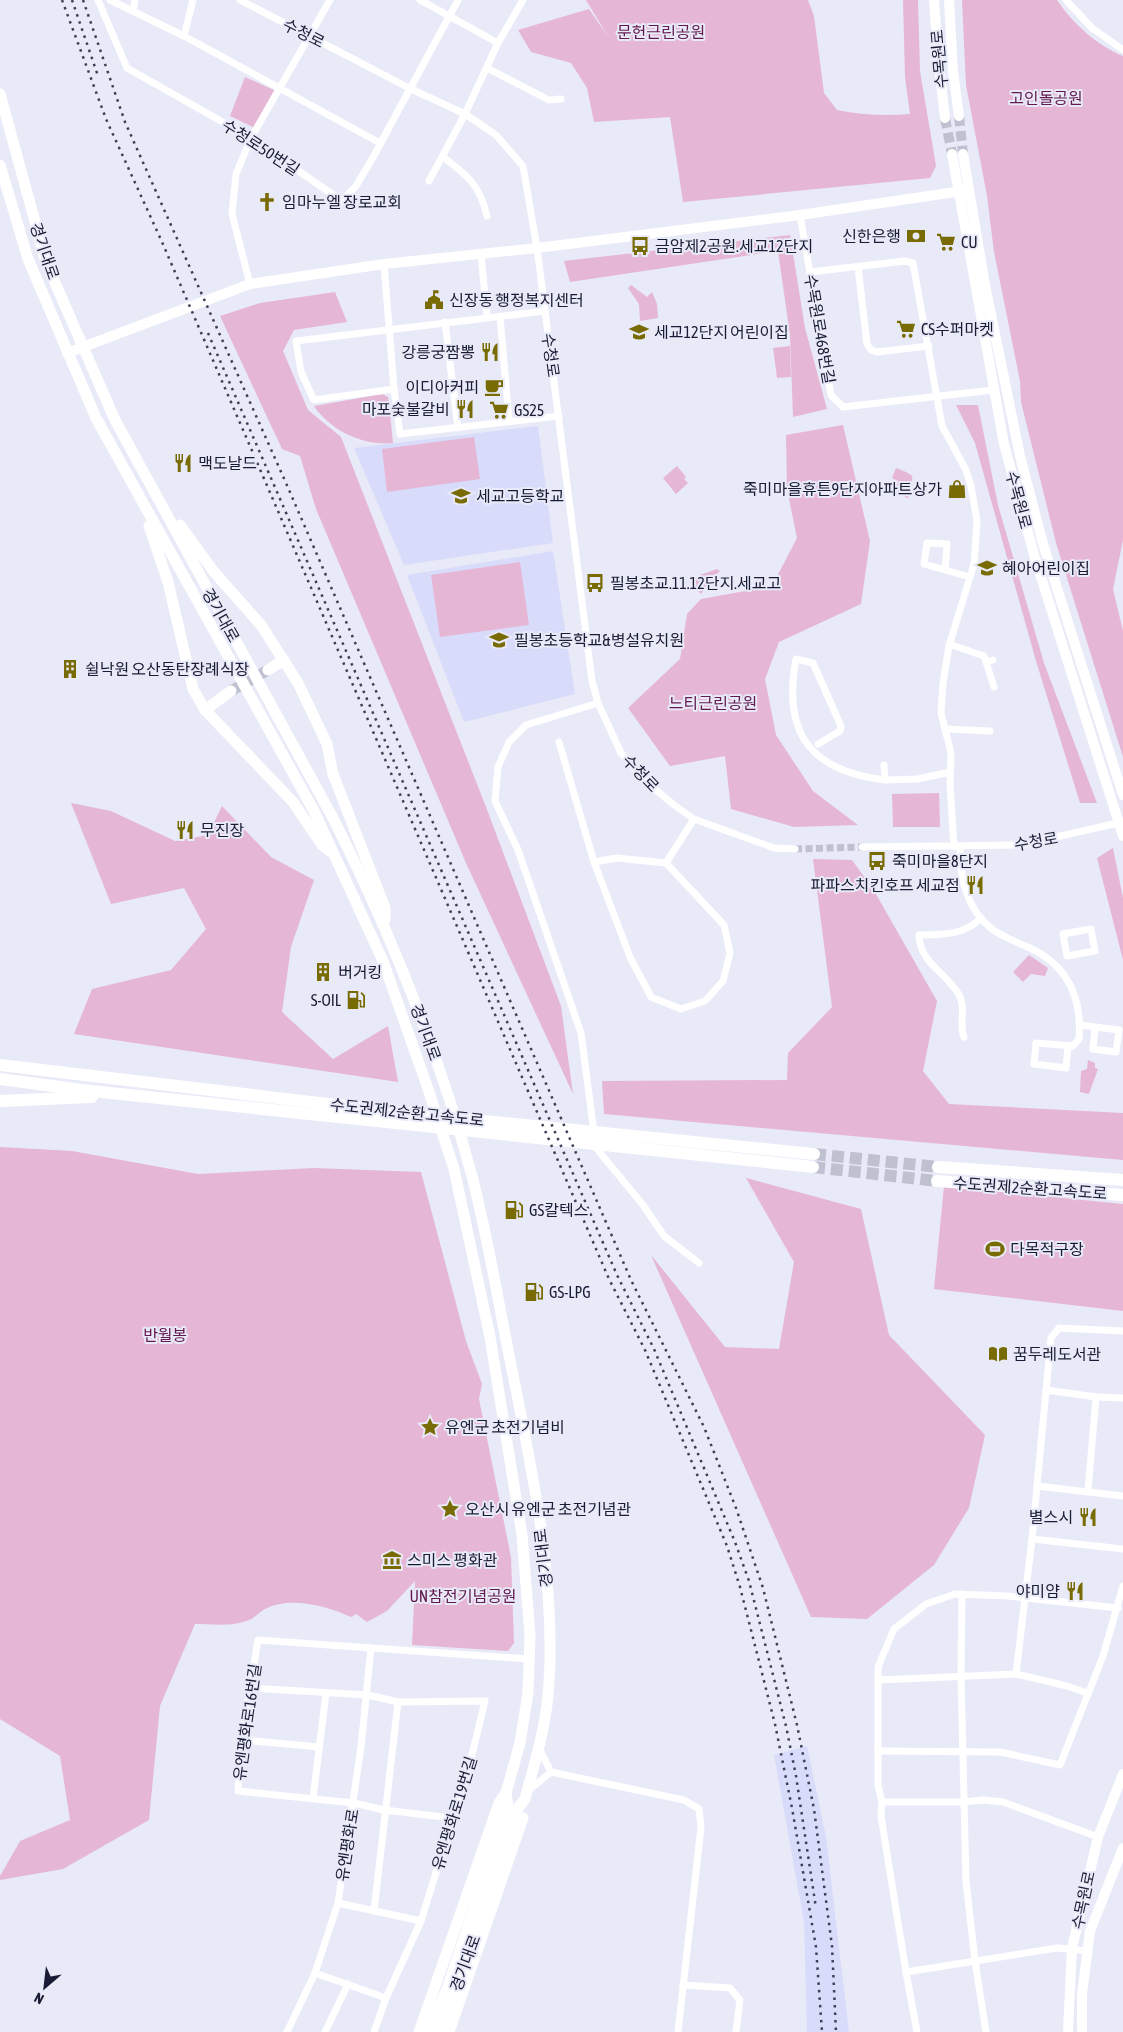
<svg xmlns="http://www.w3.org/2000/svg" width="1123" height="2032" font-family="'Asap Condensed','Noto Sans KR',sans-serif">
<rect width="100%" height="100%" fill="#e8eaf8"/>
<g fill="#d8dbfa">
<path d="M538,426L553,543L404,565L354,448Z"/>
<path d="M553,551L575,694L464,722L407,575Z"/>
<path d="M807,1746L826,1837L849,2032H807L804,1922L774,1755Z"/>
</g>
<g fill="#e6b6d5">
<path d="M586,0H808L814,16L824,93L837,110C861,115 886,116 910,114L905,77L903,0H918L920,71L936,166L930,178L683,202L670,117L594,122L587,88L571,63L531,52L518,30L589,9L609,38Z"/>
<path d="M962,0H1057C1072,23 1098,46 1123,56V540L1113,589L1123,631V757L1056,543L1021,402L1020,381L994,252L987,196L966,85Z"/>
<path d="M245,77L278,92L257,129L230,116Z"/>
<path d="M790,235L805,328L827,409L793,417L790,335L778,251L570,282L564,261Z"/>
<path d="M631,285L647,297L652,292L657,304L658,318L640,321L639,304L628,288Z"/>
<path d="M335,292L347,322L294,330L283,351L308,410L341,437L486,807L561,1006L573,1094L466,863L316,509L300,456L282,449L220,316L260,303Z"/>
<path d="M790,346L791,377L777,378L773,348Z"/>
<path d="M382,394L388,397L389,403L393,443C363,446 331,431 314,406Z"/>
<path d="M956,405H978L998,505L1044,663L1097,803H1080L1036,661L975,443Z"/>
<path d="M843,425L870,541L861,604L779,642L765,679L776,735L813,791L858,825L794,827L731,809L725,756L670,766L628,708L680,659L687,614L701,599L772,586L797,538L787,489L786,435Z"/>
<path d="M474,437L480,479L387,492L382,449Z"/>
<path d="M677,466L686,477L684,479L688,483L676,494L663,478Z"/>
<path d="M896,468C919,477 913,475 907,493L909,499L896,492L898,481L892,478Z"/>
<path d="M520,562L529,625L440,637L431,575Z"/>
<path d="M717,569L720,571L716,575L719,578L709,583L701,594L691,583L700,575Z"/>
<path d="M939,793L940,827H893L892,794Z"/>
<path d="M71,803L111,811L175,841L208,835L222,806L271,857L314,880L291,947L282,1012L333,1059L388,1026L398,1082L74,1034L92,989L171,970L206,929L184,888L111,904Z"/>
<path d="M1113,848L1123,898V960L1097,858Z"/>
<path d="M813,859L852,860L873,889L937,1001L923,1071L949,1104L1123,1113V1160L604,1114L602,1081L787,1080L788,1053L832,1007Z"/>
<path d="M1029,955L1048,968L1045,976L1031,974L1023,982L1013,972Z"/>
<path d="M1088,1060L1095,1063V1068L1098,1069L1089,1094L1080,1092L1081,1071L1087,1069Z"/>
<path d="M0,1147L72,1151L198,1174L314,1168L421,1172L466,1341L482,1384L479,1399L511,1557L514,1643L508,1651L412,1645L415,1581L387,1611L367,1622L356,1614L351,1617C326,1606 291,1596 265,1609C259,1612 255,1618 249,1620C233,1627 212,1624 195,1624L160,1706L149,1820L63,1869L0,1880V1876L20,1841L70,1820L60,1756L0,1719Z"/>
<path d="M746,1178L861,1209L889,1335L985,1435L969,1508L934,1565L867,1619L811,1617L651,1255L725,1347L779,1349L794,1262Z"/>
<path d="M944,1186L1123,1204V1311L934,1289Z"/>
</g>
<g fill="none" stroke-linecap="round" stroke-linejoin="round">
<path stroke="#bfc1d1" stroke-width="7" stroke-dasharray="7 3.5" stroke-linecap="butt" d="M795,849L862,847"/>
<g stroke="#bfc1d1" stroke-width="10" stroke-dasharray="10 5" stroke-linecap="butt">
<path d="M959,116L963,154"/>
<path d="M945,118L952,154"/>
</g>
<path stroke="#bfc1d1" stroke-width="11" stroke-dasharray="11 5.5" stroke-linecap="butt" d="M231,691L268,670"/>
<g stroke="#bfc1d1" stroke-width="12" stroke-dasharray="12 6" stroke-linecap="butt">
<path d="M814,1154L938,1167"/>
<path d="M813,1167L937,1181"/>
</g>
<g stroke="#fff" stroke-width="7">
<path d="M98,0L127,68L251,138L342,201L356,186L371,161L458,0"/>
<path d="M110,0L184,36L380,143"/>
<path d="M240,0L409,88L465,114L496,135L523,166L537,248L592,681L598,703L621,753L650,785L674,805L694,819L774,848L795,849"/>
<path d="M420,0L498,43"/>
<path d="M1066,0L1092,28L1123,50"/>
<path d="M133,11L135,0"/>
<path d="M184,36L193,0"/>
<path d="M487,68L549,100L561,99"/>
<path d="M443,157C467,175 480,185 487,216"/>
<path d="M429,181L465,114L498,43L523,0"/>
<path d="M800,215L831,395L843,407L993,390"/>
<path d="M481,254L487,317"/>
<path d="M384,264L394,389"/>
<path d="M858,267L867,344L871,350L877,352L929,346"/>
<path d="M810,272L905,261L913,263L942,426L966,470L971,486L977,521L974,564L949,646L943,683L941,713L951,753L950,784L954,847"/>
<path d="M250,284L232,214L236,174L251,138L330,0"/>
<path d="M545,311L296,341L301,372L314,400L394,389L400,434L559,416"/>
<path d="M500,316L509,421"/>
<path d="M445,322L458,428"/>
<path d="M945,570L947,544L927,543L924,564L970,577"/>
<path d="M949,644L984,656L986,662L993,660"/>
<path d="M986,662L994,687"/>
<path d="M946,729L990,731"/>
<path d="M559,742L594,862L617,858L666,863L694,819"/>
<path d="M818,744L840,731L841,726L813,663L796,659C782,734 811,771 885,780"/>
<path d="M884,765L885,780L918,779L950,772"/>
<path d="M862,847L1021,845L1122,822"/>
<path d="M960,847C960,878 966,909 992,929C1004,938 1017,942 1030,948C1069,966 1082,998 1079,1039L1073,1046L1036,1043L1034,1064L1066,1068L1068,1046"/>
<path d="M594,862L630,957L651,997L681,1009L705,1001L723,981L730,953L724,925L666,863"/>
<path d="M1091,929L1095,951L1067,956L1063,934Z"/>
<path d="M1080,1025L1119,1030L1116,1052L1093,1049L1095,1027"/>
<path d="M964,1037C958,1023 967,1009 959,995C947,973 920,964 919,935C943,934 963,936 981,918"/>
<path d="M594,1133L581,1033L518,850L495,801L498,767L509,742L526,725L598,703"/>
<path d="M596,1143L597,1149L643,1205L664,1236L699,1263"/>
<path d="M1046,1390L1096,1397L1123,1398"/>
<path d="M1037,1486L1123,1496"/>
<path d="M1088,1491L1096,1397"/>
<path d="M1032,1539L1123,1549"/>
<path d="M962,1594L961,1675L966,1881L975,1961L986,2032"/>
<path d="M1016,1674L1032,1539L1051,1338L1059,1328L1123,1331"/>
<path d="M878,1680L1016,1674L1067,1686L1087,1693"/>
<path d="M250,1688L368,1695L398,1702L485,1701L470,1763L421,1921L386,1998L374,2032"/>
<path d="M242,1740L319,1747"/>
<path d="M540,1750L551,1772"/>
<path d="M878,1751L1000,1752L1060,1765L1103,1656L1123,1586"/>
<path d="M529,1790L551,1772L684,1800L699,1809L701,1827L678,2032"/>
<path d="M313,1798L326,1693"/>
<path d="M882,1802L878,1785V1667L894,1629L926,1604L955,1594L1008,1596L1118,1608"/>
<path d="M452,1818L384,1810L354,1803L238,1791L242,1736L258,1640L529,1659"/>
<path d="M338,1903L421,1921"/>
<path d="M374,1911L398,1702"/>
<path d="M906,1972L881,1816L882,1802H963L983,1800L1003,1802L1098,1837"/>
<path d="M315,1973L386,1998"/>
<path d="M683,1985L730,1988L740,2000L736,2032"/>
<path d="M287,2032L315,1973L338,1903L361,1747L371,1648"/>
<path d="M325,2032L348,1984"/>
<path d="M917,2032L906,1972L1057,1948L1087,1951"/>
</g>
<g stroke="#fff" stroke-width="10">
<path d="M934,0L938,56L945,118"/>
<path d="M949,0L953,72L959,116"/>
<path d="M952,154L1004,444L1035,558L1123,836"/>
<path d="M963,154L985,285L1020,456L1043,544L1123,795"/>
<path d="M67,353L250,284L384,264L537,248L800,215L969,190"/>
<path d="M1068,2032L1072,1948L1098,1837L1123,1774"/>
<path d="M1082,2032V1994L1090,1931L1123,1848"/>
</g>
<g stroke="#fff" stroke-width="11">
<path d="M0,94L46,262L115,420L333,818C391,934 440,1054 473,1180C488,1239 498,1300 510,1360C531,1464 558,1589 548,1695C545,1730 534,1765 525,1799L518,1808L469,1952L439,2032"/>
<path d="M0,165L28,259L96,418L314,811L383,961L427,1086L454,1169L490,1337L522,1535L530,1635L528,1693L520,1743L506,1793L508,1806L448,1986L429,2032"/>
<path d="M180,525L214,572L261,625L298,683L327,744L333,774L385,908V920"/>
<path d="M149,526L168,582L193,689L205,710L293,802L322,845L331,852"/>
<path d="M268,670L284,660"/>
<path d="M205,710L231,691"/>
<path d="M419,2032L499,1803L506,1793"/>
<path d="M449,2032L523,1818"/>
</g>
<g stroke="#fff" stroke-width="12">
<path d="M0,1065L404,1113L814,1154"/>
<path d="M0,1079L82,1090L813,1167"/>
<path d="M0,1101L92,1097"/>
<path d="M938,1167L1123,1180"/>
<path d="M937,1181L1123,1195"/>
</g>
<g stroke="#3e4057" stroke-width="2.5" stroke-dasharray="2.5 5" stroke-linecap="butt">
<path d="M62,0L106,119L162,242L609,1279L645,1350L727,1546L740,1587L775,1724L792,1808L816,1947L822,2032"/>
<path d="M72,0L98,76"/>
<path d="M83,0L125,122L286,483L631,1280L704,1427L736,1508L763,1588L797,1725L814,1809L832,1946L836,2032"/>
<path d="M208,333L617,1275L654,1349L735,1542L749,1581L786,1726L796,1776L816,1908"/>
</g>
</g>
<defs>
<g id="church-bare" transform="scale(1.5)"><path d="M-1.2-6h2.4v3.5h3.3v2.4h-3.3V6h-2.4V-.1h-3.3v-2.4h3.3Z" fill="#796b04" stroke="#e8eaf8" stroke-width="2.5" paint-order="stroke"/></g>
<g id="bank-bare" transform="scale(1.5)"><path d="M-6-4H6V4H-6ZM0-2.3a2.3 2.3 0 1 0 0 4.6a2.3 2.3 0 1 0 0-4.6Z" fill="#796b04" stroke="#e8eaf8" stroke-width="2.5" paint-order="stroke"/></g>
<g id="supermarket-bare" transform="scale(1.5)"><path d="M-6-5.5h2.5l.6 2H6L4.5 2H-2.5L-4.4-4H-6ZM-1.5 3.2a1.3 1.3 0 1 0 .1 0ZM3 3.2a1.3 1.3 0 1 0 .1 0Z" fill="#796b04" stroke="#e8eaf8" stroke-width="2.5" paint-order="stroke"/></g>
<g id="bus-bare" transform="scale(1.5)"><path d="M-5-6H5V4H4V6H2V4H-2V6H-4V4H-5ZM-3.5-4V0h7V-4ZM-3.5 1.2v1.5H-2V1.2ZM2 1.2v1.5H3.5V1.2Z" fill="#796b04" stroke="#e8eaf8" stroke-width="2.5" paint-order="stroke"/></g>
<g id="civic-bare" transform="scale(1.5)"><path d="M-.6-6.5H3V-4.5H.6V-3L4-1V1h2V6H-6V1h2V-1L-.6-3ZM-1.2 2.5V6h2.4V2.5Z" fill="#796b04" stroke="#e8eaf8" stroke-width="2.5" paint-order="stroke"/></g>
<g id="school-bare" transform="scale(1.5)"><path d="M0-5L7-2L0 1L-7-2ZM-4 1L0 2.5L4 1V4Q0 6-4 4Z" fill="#796b04" stroke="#e8eaf8" stroke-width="2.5" paint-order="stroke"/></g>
<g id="restaurant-bare" transform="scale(1.5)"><path d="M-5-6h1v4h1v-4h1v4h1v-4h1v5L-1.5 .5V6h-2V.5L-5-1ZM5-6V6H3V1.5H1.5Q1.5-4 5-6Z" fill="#796b04" stroke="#e8eaf8" stroke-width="2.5" paint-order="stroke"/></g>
<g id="cafe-bare" transform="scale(1.5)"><path d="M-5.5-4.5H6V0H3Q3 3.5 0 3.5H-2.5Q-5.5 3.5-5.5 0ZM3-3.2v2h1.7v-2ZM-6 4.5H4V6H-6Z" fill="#796b04" stroke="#e8eaf8" stroke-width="2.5" paint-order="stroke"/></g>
<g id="shop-bare" transform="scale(1.5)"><path d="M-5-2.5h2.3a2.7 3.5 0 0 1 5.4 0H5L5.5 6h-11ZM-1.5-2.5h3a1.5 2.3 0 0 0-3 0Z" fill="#796b04" stroke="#e8eaf8" stroke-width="2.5" paint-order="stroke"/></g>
<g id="building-bare" transform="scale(1.5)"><path d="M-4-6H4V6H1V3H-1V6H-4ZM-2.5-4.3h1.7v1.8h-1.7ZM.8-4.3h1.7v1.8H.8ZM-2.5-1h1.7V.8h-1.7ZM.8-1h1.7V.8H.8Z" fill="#796b04" stroke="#e8eaf8" stroke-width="2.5" paint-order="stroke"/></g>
<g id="fuel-bare" transform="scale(1.5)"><path d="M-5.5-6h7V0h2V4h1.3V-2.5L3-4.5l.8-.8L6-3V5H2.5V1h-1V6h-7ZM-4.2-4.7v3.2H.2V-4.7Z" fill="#796b04" stroke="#e8eaf8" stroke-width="2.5" paint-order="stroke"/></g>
<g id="stadium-bare" transform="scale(1.5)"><path d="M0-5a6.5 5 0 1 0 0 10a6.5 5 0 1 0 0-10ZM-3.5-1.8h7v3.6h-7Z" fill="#796b04" stroke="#e8eaf8" stroke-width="2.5" paint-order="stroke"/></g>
<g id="library-bare" transform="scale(1.5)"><path d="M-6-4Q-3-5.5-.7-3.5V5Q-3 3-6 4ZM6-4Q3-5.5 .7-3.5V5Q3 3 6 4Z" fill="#796b04" stroke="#e8eaf8" stroke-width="2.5" paint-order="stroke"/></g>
<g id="sight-bare" transform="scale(1.5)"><path d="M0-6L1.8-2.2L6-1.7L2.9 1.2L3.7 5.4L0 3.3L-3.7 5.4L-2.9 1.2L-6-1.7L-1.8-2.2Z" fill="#796b04" stroke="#e8eaf8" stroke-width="2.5" paint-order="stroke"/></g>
<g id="museum-bare" transform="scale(1.5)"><path d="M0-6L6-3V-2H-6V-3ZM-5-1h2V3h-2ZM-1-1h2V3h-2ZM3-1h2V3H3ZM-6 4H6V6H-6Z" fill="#796b04" stroke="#e8eaf8" stroke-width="2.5" paint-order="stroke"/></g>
</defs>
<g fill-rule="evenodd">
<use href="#church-bare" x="267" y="202"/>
<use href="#bank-bare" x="916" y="236"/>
<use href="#supermarket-bare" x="946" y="242"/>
<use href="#bus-bare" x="640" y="246"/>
<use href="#civic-bare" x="434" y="300"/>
<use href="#supermarket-bare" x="906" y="329"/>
<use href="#school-bare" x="639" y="332"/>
<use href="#restaurant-bare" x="490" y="352"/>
<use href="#cafe-bare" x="494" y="387"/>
<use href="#restaurant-bare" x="465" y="409"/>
<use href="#supermarket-bare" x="499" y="410"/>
<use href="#restaurant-bare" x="183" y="463"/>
<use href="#shop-bare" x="957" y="489"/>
<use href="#school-bare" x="461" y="496"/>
<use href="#school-bare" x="987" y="568"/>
<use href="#bus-bare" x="595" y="583"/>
<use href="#school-bare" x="499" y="640"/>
<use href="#building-bare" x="70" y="669"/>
<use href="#restaurant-bare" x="185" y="830"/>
<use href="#bus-bare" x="877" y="861"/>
<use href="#restaurant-bare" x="975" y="885"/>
<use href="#building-bare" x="323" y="972"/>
<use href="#fuel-bare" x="356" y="1000"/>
<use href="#fuel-bare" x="514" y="1210"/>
<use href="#stadium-bare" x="995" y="1249"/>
<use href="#fuel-bare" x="534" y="1292"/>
<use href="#library-bare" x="998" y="1354"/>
<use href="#sight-bare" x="430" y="1427"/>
<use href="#sight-bare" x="450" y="1509"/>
<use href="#restaurant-bare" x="1088" y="1517"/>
<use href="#museum-bare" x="392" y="1560"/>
<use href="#restaurant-bare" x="1075" y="1591"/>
</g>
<g text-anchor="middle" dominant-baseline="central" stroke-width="4" stroke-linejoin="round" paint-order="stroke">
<g font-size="16" fill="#63194f" stroke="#e8eaf8">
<text x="661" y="32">문헌근린공원</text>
<text x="1046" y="98">고인돌공원</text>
<text x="713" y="703">느티근린공원</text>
<text x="165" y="1335">반월봉</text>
<text x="463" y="1596">UN참전기념공원</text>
</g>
<g font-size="16" fill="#1a1b34" stroke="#e8eaf8">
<text transform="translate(304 33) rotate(27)">수청로</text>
<text transform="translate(939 59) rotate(-95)">수목원로</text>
<text transform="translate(261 147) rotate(33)">수청로50번길</text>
<text transform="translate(45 251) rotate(71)">경기대로</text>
<text transform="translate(820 329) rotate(80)">수목원로468번길</text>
<text transform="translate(551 355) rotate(82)">수청로</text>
<text transform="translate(1019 500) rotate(75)">수목원로</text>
<text transform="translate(221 615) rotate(61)">경기대로</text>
<text transform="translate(641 773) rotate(46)">수청로</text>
<text transform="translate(1036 841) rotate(-10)">수청로</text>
<text transform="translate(426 1032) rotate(70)">경기대로</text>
<text transform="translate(407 1112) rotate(6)">수도권제2순환고속도로</text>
<text transform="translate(1030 1188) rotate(4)">수도권제2순환고속도로</text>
<text transform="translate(543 1558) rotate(-97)">경기대로</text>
<text transform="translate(247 1722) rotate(-82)">유엔평화로16번길</text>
<text transform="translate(454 1813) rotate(-73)">유엔평화로19번길</text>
<text transform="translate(347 1845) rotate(-81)">유엔평화로</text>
<text transform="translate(1083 1900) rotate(-78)">수목원로</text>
<text transform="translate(465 1963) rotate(-70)">경기대로</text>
</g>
<g font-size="16" fill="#1a1b34" stroke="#e8eaf8" text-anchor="start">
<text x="282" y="202">임마누엘 장로교회</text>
<text x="901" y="236" text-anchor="end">신한은행</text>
<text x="961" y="242">CU</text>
<text x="655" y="246">금암제2공원.세교12단지</text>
<text x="449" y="300">신장동 행정복지센터</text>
<text x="921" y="329">CS수퍼마켓</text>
<text x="654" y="332">세교12단지 어린이집</text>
<text x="475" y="352" text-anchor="end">강릉궁짬뽕</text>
<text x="479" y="387" text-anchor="end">이디아커피</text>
<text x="450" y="409" text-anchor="end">마포숯불갈비</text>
<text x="514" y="410">GS25</text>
<text x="198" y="463">맥도날드</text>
<text x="942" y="489" text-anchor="end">죽미마을휴튼9단지아파트상가</text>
<text x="476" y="496">세교고등학교</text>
<text x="1002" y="568">혜아어린이집</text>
<text x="610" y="583">필봉초교.11.12단지.세교고</text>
<text x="514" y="640">필봉초등학교&amp;병설유치원</text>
<text x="85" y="669">쉴낙원 오산동탄장례식장</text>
<text x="200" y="830">무진장</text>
<text x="892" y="861">죽미마을8단지</text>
<text x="960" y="885" text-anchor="end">파파스치킨호프 세교점</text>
<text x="338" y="972">버거킹</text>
<text x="341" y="1000" text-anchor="end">S-OIL</text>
<text x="529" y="1210">GS칼텍스</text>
<text x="1010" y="1249">다목적구장</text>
<text x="549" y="1292">GS-LPG</text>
<text x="1013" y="1354">꿈두레도서관</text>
<text x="445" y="1427">유엔군 초전기념비</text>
<text x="465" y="1509">오산시 유엔군 초전기념관</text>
<text x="1073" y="1517" text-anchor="end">별스시</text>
<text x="407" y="1560">스미스 평화관</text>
<text x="1060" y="1591" text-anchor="end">야미얌</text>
</g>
</g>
<g transform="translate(45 1987) rotate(208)" stroke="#e8eaf8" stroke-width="4" paint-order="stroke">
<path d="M0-4L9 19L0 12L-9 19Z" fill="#1a1b34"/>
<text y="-8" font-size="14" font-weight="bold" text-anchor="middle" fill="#1a1b34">N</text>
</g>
</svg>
